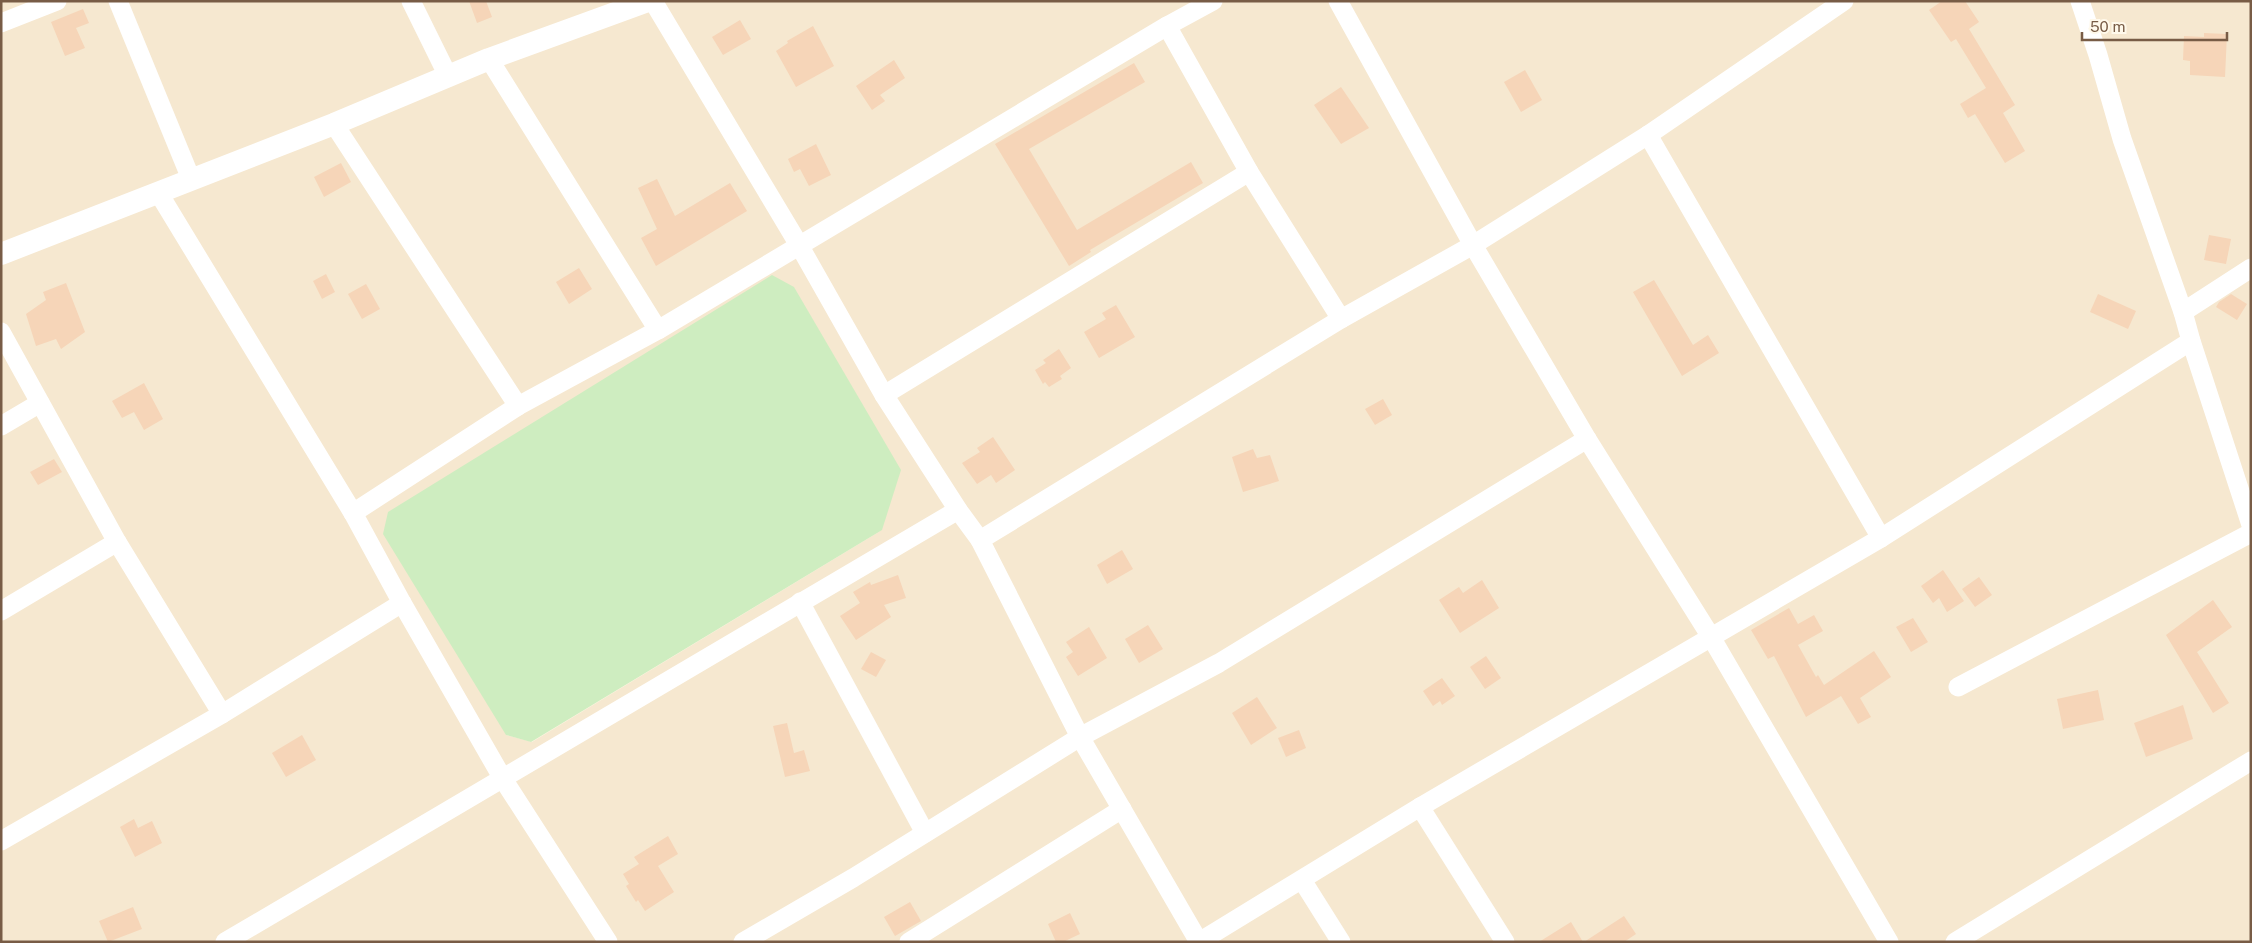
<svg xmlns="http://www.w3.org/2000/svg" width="2252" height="943" font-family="'Public Sans',sans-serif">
<rect width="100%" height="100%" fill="#fef6e3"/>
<path fill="#f6e8d0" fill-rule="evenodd" d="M1,1H2251V942H1ZM882,530L532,742L506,735Z"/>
<path fill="#ceedc0" d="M772,275L794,287L901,470L882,530L531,742L506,735L383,534L388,512Z"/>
<g fill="#f6d5b8">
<path d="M469,1H486L492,17L477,23Z"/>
<path d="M1942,1H1965L1979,22L1969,29L2015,105L2003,113L2025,151L2005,163L1975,114L1968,118L1960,104L1986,88L1956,39L1951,42L1929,10Z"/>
<path d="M83,9L89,23L76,28L85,48L65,56L51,22Z"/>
<path d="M740,20L751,39L723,55L712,37Z"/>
<path d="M813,26L834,66L796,87L776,51L788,43L787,41Z"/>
<path d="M2204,33L2227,34L2225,77L2190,75V61L2183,60L2184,36L2204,37Z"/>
<path d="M894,60L905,78L880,95L885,101L872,110L856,86Z"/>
<path d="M1134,63L1145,82L1029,149L1077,230L1191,162L1203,183L1090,250L1091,252L1069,266L995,144Z"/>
<path d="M1525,70L1542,100L1521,112L1504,82Z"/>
<path d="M1341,87L1369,128L1341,144L1314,105Z"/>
<path d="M816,144L831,175L809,186L800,169L794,172L788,159Z"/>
<path d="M341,163L351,182L324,197L314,177Z"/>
<path d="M657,179L675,216L730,183L747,211L656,266L641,238L657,229L638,188Z"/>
<path d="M2209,235L2231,239L2226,264L2204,260Z"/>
<path d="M579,268L592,289L569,304L556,282Z"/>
<path d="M326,274L335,292L322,299L313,281Z"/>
<path d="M1654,280L1693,345L1708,335L1719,353L1682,376L1633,292Z"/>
<path d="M66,283L85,332L61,349L56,339L36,346L26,314L46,300L43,292Z"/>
<path d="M366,284L380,309L362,319L348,294Z"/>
<path d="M2098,294L2136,311L2128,329L2090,312Z"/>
<path d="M2231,294L2247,304L2237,320L2216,307L2219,302Z"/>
<path d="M1116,305L1135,337L1099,358L1084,332L1106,319L1102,313Z"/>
<path d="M1059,349L1071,368L1060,376L1062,379L1049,387L1045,382L1043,384L1035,370L1046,363L1043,360Z"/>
<path d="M144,383L163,419L144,430L134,412L122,418L112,401Z"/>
<path d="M1383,399L1392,415L1375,425L1365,409Z"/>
<path d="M993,437L1015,470L996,483L991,475L977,484L962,463L980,452L977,448Z"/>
<path d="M1253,449L1257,458L1270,455L1279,481L1243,492L1232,457Z"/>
<path d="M54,459L62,472L38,485L30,472Z"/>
<path d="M1122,550L1133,569L1107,584L1097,565Z"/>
<path d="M1943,570L1964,601L1947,612L1939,598L1933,603L1921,586Z"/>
<path d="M898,575L906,598L884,605L891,617L856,640L840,616L860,603L853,592L870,582L871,585Z"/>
<path d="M1979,577L1992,595L1975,607L1962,589Z"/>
<path d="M1482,580L1499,608L1460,633L1439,600L1459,587L1463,593Z"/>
<path d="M2213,600L2232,627L2197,652L2229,703L2213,713L2166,635Z"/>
<path d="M1789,608L1798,624L1814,615L1823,631L1798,645L1816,677L1818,675L1824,685L1874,651L1891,677L1860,698L1871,717L1858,724L1841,696L1806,717L1774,656L1768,659L1751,630Z"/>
<path d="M1913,618L1928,642L1911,652L1896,627Z"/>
<path d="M1148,625L1163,649L1139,663L1125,639Z"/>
<path d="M1089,627L1107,658L1078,676L1066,657L1073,652L1066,642Z"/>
<path d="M871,652L886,660L876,677L861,669Z"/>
<path d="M1486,656L1501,678L1485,689L1470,667Z"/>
<path d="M1442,678L1455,696L1442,705L1440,701L1433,706L1423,691Z"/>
<path d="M2098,690L2104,720L2063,729L2057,699Z"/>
<path d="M1257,697L1277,728L1251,745L1232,713Z"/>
<path d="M2183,705L2193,739L2146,757L2134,723Z"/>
<path d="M787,723L794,753L804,750L810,771L785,777L773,726Z"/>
<path d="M1299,730L1306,748L1286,757L1278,738Z"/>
<path d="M302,735L316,760L286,777L272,753Z"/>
<path d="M134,819L138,828L152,821L162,843L135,857L120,827Z"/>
<path d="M668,836L678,854L658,866L674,892L645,911L638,900L636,902L626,886L629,884L623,874L639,864L634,857Z"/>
<path d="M910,902L921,921L895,936L884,917Z"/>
<path d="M133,907L142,929L108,942L99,921Z"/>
<path d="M1070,913L1080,934L1063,942H1056L1048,924Z"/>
<path d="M1624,916L1636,934L1624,942H1584Z"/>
<path d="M1571,922L1583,942H1539Z"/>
</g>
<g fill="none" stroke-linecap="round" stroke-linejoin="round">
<g stroke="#fff" stroke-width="19">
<path d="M118,1L191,179"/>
<path d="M411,1L448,76"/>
<path d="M653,1L799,245L884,395L958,510L980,540L1080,737L1199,942"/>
<path d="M1338,1L1473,245L1587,439L1711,637L1889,942"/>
<path d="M2080,1L2098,55L2122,139L2183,312L2191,341L2251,525"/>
<path d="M1,23L57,1"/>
<path d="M1167,26L1249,172L1341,319"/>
<path d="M489,59L658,330"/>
<path d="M334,124L518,406"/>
<path d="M1648,135L1881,538"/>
<path d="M158,192L353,513L402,603L503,779L608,942"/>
<path d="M2183,312L2251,268"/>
<path d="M1,332L117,542L222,714"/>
<path d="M884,395L1249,172"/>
<path d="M1,426L40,403"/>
<path d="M353,513L518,406L658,330L1167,26L1213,1"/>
<path d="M980,540L1341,319L1473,245L1648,135L1844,1"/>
<path d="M800,602L925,833"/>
<path d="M1,611L117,542"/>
<path d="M1958,687L2251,533"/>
<path d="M1420,807L1505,942"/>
<path d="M1,841L222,714L402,603"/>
<path d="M1302,880L1341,942"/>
<path d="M225,942L958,510"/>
<path d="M743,942L853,878L1080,737L1219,663L1587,439"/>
<path d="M909,942L1122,809"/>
<path d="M1199,942L1420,807L1881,538L2191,341"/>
<path d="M1955,942L2251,761"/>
</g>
<path stroke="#fff" stroke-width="22" d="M1,254L334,124L489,59L648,1"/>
</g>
<rect width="2252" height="943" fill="none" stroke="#785c46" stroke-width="5"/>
<path d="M2082 32v8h145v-8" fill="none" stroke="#785c46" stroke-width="2.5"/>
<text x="2090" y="32" font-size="15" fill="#785c46" stroke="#fff9eb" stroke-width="4" paint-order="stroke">50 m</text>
</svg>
